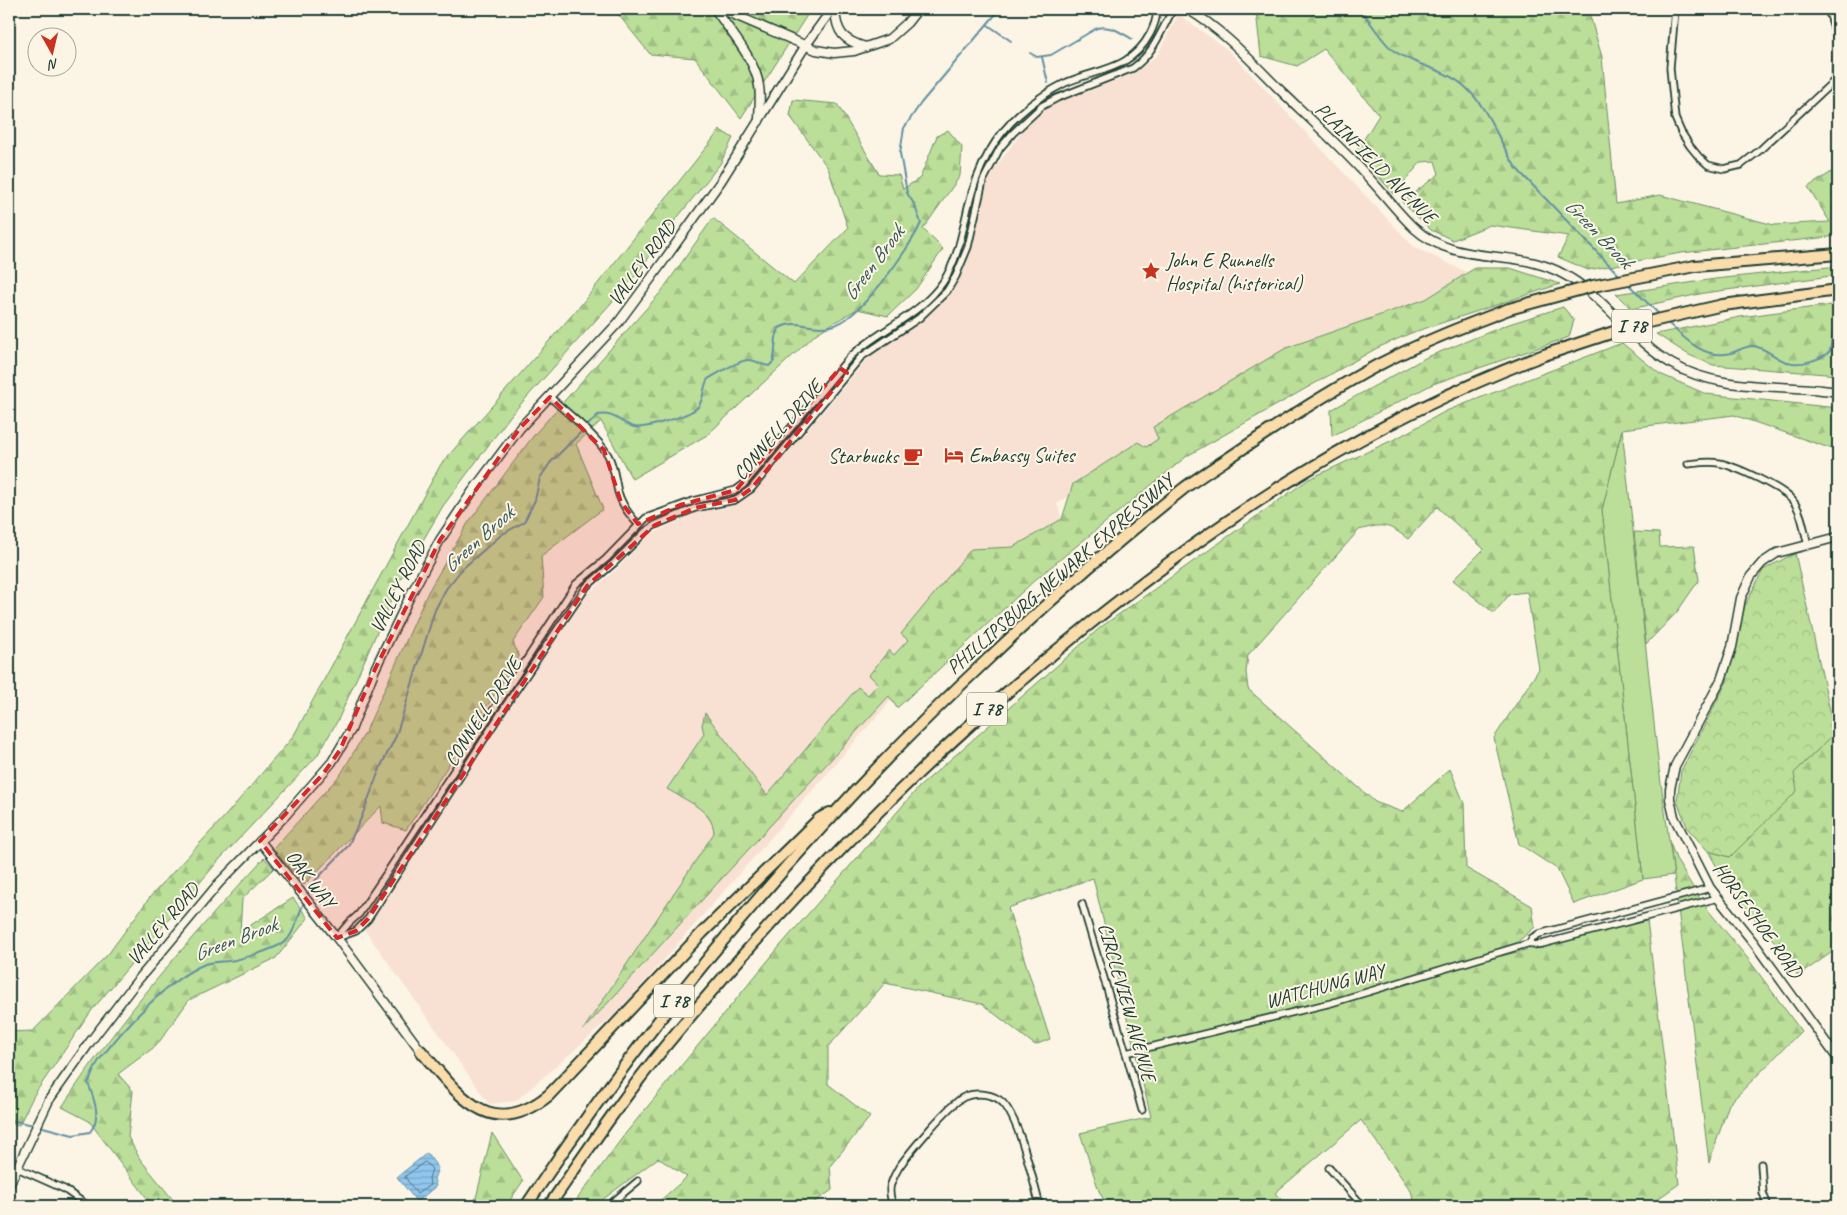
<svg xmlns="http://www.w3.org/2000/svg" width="1847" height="1215" font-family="Caveat,sans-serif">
<defs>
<pattern id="forest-firs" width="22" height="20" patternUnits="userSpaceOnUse" patternTransform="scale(1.25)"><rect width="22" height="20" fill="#bbdf99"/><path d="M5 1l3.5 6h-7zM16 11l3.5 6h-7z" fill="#a0c084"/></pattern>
<pattern id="park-crowns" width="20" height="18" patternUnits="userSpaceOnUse" patternTransform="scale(1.25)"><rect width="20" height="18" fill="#bbdf99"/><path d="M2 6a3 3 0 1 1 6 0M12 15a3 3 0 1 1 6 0" fill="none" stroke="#a0c084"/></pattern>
<pattern id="water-rules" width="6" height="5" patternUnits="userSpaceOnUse" patternTransform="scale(1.25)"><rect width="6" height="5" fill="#91c7ef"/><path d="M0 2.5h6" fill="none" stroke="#76a3c2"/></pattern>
</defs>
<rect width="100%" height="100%" fill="#fcf5e5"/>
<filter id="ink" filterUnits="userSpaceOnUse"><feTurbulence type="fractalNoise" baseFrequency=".02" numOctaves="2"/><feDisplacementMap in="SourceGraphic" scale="10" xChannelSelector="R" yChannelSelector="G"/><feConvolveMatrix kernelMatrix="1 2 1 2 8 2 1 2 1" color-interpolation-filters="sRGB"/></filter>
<g filter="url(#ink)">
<path fill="#f8e1d3" d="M1178,14L1228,50L1414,247L1479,278L1284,360L1057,504L1061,516L1055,540L929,657L620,1010L516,1101L489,1104L364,929L583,598L618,568L648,536L698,511L722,509L751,496L869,357L913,324L963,273L987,180L1019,135L1035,116L1056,103L1133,74L1157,56Z"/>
<path fill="#bbdf99" stroke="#6d8e66" d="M1622,429L1659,769L1674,875L1643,879L1602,510Z"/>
<g fill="url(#forest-firs)" stroke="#6d8e66">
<path d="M596,9H811L741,118L695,58L650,54L617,13Z"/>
<path d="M1253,9H1588L1602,57L1616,204L1660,195L1774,225L1830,222L1808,187L1838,168V236L1681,253L1588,270L1558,257L1569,236L1490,225L1453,240L1431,230L1402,202L1439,174L1435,161L1421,162L1394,194L1356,152L1379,115L1324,49L1297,66L1261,56L1256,11Z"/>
<path d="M793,100L837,104L879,174L899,175L903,189L920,178L937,136L948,130L962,147L960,176L923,229L943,249L916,289L888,316L857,309L817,333L707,435L632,479L601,421L576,444L603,509L541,556L544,597L513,642L519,657L406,830L383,823L381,806L304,885L273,849L341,774L365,733L428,592L468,523L534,435L661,292L713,218L794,284L848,228L828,168L790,116Z"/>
<path d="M720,130L733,138L720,164L670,227L637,274L511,415L443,506L401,578L338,720L317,756L219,860L92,1010L34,1095L19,1125L9,1123V1032L33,1031L109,953L150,897L226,815L293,737L441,464L580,306Z"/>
<path d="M1838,266V275L1704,293L1631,309L1616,294L1715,279Z"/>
<path d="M1475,268H1510L1560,284L1411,333L1377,348L1187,456L1036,579L897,708L889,696L583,1030L714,833C713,810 685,800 667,789L704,734L702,725L705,713L767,795L858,687L868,695L878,684L869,675L889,650L894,655L908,640L901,634L971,549L1013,547L1062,519L1073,484L1138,442L1146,447L1158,439L1153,427L1286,348L1426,299Z"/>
<path d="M1838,304V375L1713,365L1689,355L1656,334L1740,317Z"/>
<path d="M1563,307L1574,320L1569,337L1433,384L1332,436L1331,410L1425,358L1509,324Z"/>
<path d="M1622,343L1660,374L1706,394L1838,408V451L1734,415L1622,429L1602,510L1643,879L1574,904L1557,869L1519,844L1494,738L1539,669L1527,592L1510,594L1494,613L1453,580L1484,549L1437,507L1408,539C1388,524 1384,523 1359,530L1248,655L1246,672L1248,689L1375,802L1402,812L1450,769L1464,803L1466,868L1532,906L1535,927L1501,956L1647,920L1679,1184L1656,1200L1637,1206H1416L1411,1191L1361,1120L1275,1193L1288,1206H1107L1099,1191L1080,1133L1151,1117L1093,878L1008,908L1050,1039L1035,1045L982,1004L885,983L828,1047V1084L870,1117L830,1166L832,1190L809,1206H654L687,1177L658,1158L594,1206H572L625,1134L780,946L919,787L1101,627L1309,479L1397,438L1446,411Z"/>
<path d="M1634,532L1659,533L1660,547L1694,546L1699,580L1677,612L1646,644Z"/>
<path d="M1835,733L1838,745V948L1798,976L1774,941L1728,887L1708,851L1730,857L1794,773Z"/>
<path d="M1670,843L1677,861L1703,904L1749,960L1801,1031L1729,1104L1709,1163Z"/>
<path d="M264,858L274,868L242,899L240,932L293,898L308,918L276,958L189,1000L157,1045L118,1074L133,1091L128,1137L140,1159L178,1206H153L89,1121L62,1107C120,1018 191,937 264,858Z"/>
<path d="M492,1133L523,1181L506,1206H474Z"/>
</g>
<path fill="url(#park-crowns)" stroke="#6d8e66" d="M1795,553L1835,733L1794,773L1797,791L1730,857L1708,851L1688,829L1677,801L1681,771L1727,681L1745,605L1763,570Z"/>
<path fill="url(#water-rules)" stroke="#6390a4" d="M427,1153L438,1168L434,1179L436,1186L417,1202L397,1177Z"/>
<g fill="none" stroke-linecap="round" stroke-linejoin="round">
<path stroke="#4d747f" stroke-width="1" d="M425,1162L432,1169L429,1178L430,1185L417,1194L405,1177Z"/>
<g stroke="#6390a4" stroke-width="2">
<path d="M1360,9C1370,21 1382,42 1394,51C1415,66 1443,68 1463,85C1489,107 1498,141 1517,169L1620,276"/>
<path d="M988,25L1011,41"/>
<path d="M1030,53L1037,57L1051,55L1097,28C1111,25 1120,32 1132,39"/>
<path d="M1042,57L1048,83"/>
<path d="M1627,283L1661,316"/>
<path d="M1666,321C1684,338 1704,360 1731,353C1739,351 1744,346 1753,346C1765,347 1776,359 1787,362C1800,366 1821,360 1830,351L1836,314L1838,311"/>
<path d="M307,896L315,881L348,846L362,816L380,768L396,736L435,610L446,589L462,569L501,535L524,522L535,500L540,478L550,463L598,415C615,412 619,423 634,427C644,430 689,415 697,408C705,400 702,388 708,379C717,374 740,359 749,360C756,360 761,365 769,366L774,361L776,337L779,328C800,318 808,331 831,326C858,322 910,248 921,223L914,204L907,193L900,153L904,128L921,103L1000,9"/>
<path d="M9,1120L34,1125"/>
<path d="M39,1126L73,1135L90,1132C102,1117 94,1099 88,1083C92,1075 95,1066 100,1059C124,1028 168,979 205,964C215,961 225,962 235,960C248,957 280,948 288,939C296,928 299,913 305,900"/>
</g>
<g stroke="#1f3d34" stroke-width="9">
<g id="street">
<path d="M1675,9L1670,68L1675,118L1681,132L1690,146L1699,157L1708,165L1724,169L1741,165L1760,150L1835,80C1837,55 1839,32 1827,9"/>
<path d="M550,397C568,414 595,434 608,455C614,466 615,479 618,492C622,505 629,515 638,524"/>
<path d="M1688,464C1698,463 1709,461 1719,463C1735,466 1783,488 1793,501C1802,512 1804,531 1808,545"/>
<path d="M1710,888L1539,934L1532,938L1530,943L1533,945L1542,944L1718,898"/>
<path d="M1082,904L1126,1053L1142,1110"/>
<path d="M338,936L349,923L359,914L386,874L576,584L606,559L646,518L693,501L736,490L743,485L849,358C878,330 920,316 943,282C958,259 962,233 968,207C977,170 992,138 1021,113C1034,101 1049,91 1065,83C1099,68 1130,71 1150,34C1154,26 1158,17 1156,9"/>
<path d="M337,938L356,931L368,919L512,696L587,586L614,563L646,531L655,525L695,508L735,500L751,489L861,357L919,318L947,291L956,276L968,247L983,181L1000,148L1013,133L1042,106L1057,98L1133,68C1154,53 1161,31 1173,9"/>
<path d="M1126,1053L1331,1003L1530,943"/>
<path d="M1761,1164L1763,1193L1768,1206"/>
<path d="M17,1168L64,1189L88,1206"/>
<path d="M1329,1168L1363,1206"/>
<path d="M608,1206L638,1181"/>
<path d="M893,1206C891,1200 888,1191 891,1184C893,1178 896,1172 899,1167C910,1152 949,1104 964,1097C975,1092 994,1093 1003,1103C1020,1121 1033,1181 1040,1206"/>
<path d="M1072,1206L1087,1204"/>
</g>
</g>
<g stroke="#1f3d34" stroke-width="11">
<g id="secondary">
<path d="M715,9C729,30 756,60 759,86C761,97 759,110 759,121"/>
<path d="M721,9L816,50L834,53L854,51L889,39L907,23L918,9"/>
<path d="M835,9C836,33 844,41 866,47"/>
<path d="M1187,9C1222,29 1250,60 1279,89C1309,118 1341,147 1369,178C1384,194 1398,213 1414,228C1454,264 1502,250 1548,267C1599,286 1626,337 1672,364C1722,393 1783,383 1838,392"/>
<path d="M1838,537L1777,553L1762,563L1751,576L1741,598L1732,647L1721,680L1675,766L1670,789V799L1674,817L1710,888L1754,943L1838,1059"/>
<path d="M260,841L337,938L421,1051"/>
<path d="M9,1185L49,1100L90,1042L133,986L219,883L284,817L332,762L351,730L375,669L410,596L440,540L472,492L520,428L618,323L652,277L721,181L806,45L832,9"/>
</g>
</g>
<g stroke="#1f3d34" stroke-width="14">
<g id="highway">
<path d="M1695,266L1838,254"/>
<path d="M1723,305L1838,290"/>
<path d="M421,1051C458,1094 490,1143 549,1095L702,933L819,819L830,813"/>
<path d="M526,1206C659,1005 813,823 989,658C1051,599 1116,542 1183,489C1203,474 1225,461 1245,447C1288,418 1332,390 1378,365C1420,343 1464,326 1509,309"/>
<path d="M549,1206C587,1151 624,1096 667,1044C793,891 932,749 1087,626C1229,512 1373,419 1544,355"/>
</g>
</g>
<use href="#street" stroke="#fcf5e5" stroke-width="5.5"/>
<use href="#secondary" stroke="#fcf5e5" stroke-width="8"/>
<use href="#highway" stroke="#fbddab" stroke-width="10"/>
<g stroke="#1f3d34" stroke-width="14" stroke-linecap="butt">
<g id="highway-bridge">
<path d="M1509,309L1593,286L1695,266"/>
<path d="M1544,355L1635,325L1723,305"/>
</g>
</g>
<use href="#highway-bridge" stroke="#fbddab" stroke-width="10"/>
</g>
</g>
<path fill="#d62828" fill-opacity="0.2" stroke="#d62828" stroke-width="4" stroke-dasharray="10 6" stroke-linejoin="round" d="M840,368L847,373L751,489L735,500L695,508L655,525L587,586L368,919L356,931L337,938L260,841L323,774L340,750L375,669L440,540L520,428L550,397L604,450L621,502L638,524L680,505L736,490Z"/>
<defs>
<g id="sight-bare" transform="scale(1.5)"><path d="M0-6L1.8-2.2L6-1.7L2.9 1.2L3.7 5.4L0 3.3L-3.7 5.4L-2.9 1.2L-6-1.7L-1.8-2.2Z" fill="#c8321e" stroke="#fcf5e5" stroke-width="2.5" paint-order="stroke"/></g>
<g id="hotel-bare" transform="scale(1.5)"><path d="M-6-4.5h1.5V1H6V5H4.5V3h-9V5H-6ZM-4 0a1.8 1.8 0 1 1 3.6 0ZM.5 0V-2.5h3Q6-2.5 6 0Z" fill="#c8321e" stroke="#fcf5e5" stroke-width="2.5" paint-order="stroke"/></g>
<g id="cafe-bare" transform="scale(1.5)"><path d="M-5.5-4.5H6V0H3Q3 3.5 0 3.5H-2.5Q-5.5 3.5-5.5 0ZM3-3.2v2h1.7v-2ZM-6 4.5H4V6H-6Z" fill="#c8321e" stroke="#fcf5e5" stroke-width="2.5" paint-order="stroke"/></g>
</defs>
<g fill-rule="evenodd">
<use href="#sight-bare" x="1151" y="271"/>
<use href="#hotel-bare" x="954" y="455"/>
<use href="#cafe-bare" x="913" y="456"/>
</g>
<g text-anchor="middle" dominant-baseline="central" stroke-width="4" stroke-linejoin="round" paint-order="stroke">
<g fill="#fcf5e5" stroke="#617469" stroke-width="1">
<rect x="1612" y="309.5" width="40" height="33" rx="4"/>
<rect x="967" y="692.5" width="40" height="33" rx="4"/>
<rect x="654" y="984.5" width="40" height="33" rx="4"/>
</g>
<g font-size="19" font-weight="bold" fill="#1f3d34">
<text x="1632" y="326">I 78</text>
<text x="987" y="709">I 78</text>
<text x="674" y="1001">I 78</text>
</g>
<g font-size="20" fill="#1f3d34" stroke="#fcf5e5">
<text transform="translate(1376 163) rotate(45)">PLAINFIELD AVENUE</text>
<text transform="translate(642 263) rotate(-54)">VALLEY ROAD</text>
<text transform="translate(778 430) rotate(-49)">CONNELL DRIVE</text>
<text transform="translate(1060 574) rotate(-41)">PHILLIPSBURG-NEWARK EXPRESSWAY</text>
<text transform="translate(398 587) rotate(-63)">VALLEY ROAD</text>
<text transform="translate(483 712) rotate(-57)">CONNELL DRIVE</text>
<text transform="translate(311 879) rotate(52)">OAK WAY</text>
<text transform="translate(1758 920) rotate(54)">HORSESHOE ROAD</text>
<text transform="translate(163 924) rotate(-50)">VALLEY ROAD</text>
<text transform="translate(1325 986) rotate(-15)">WATCHUNG WAY</text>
<text transform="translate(1127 1002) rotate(74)">CIRCLEVIEW AVENUE</text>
</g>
<g font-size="20" fill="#1f3d34" stroke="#fcf5e5" text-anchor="start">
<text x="1166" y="260">John E Runnells<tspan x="1166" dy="23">Hospital (historical)</tspan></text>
<text x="969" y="455">Embassy Suites</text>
<text x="898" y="456" text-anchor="end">Starbucks</text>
</g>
<g font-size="21" font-style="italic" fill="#365959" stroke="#fcf5e5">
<text transform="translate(1599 233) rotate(46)">Green Brook</text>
<text transform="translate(873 263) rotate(-53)">Green Brook</text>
<text transform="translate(478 539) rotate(-42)">Green Brook</text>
<text transform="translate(235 939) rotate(-21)">Green Brook</text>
</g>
</g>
<rect width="1847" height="1215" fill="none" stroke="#fcf5e5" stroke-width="30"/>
<rect x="15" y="15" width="1817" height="1185" fill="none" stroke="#1f3d34" stroke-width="2" filter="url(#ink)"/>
<g transform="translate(52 52) rotate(172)"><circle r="24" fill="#fcf5e5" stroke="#a4ab9e"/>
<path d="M0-4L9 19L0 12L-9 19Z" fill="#c8321e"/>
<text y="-8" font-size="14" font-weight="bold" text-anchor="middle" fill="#1f3d34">N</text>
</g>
</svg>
